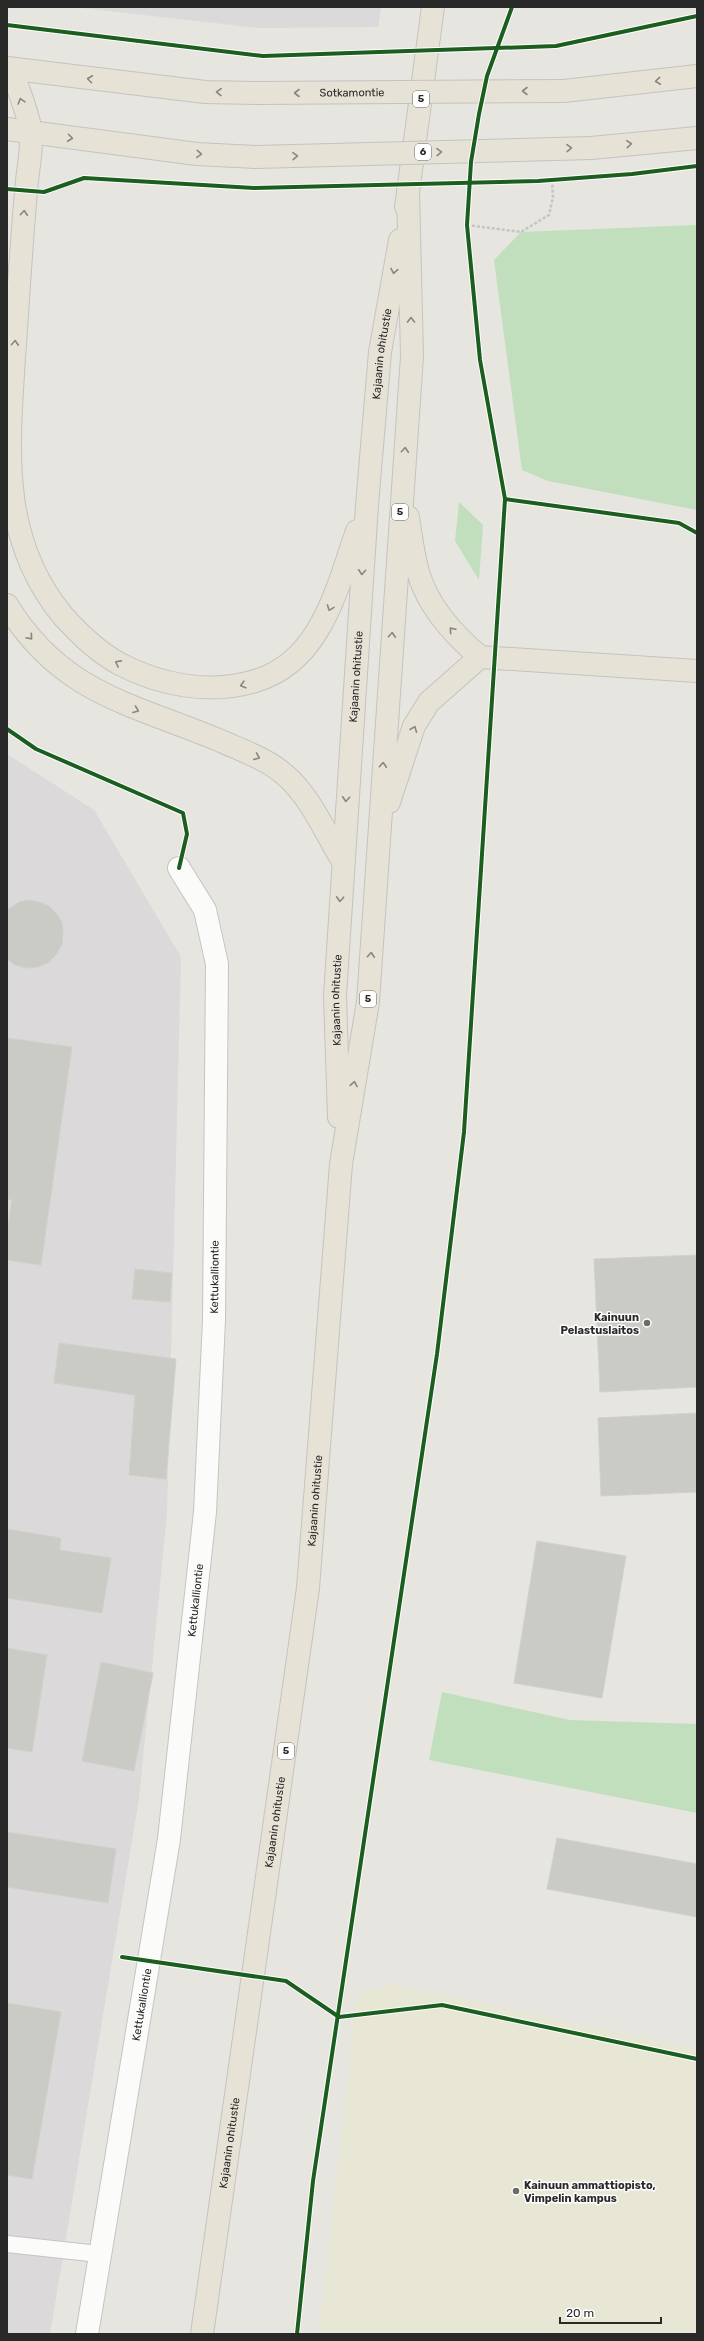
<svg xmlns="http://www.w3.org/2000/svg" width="704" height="2341" font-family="Rubik,sans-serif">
<rect width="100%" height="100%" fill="#e6e5df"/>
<g fill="#dcd9da">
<path d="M73,7H381L378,27L259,28Z"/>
<path d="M7,754L94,810L181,957L167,1514L139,1799L50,2334H7Z"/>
</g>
<path fill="#e8e7d6" d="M395,1984L697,2049V2334H318L358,1993Z"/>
<g fill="#c1dfbc">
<path d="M697,225V510L548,481L522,470L494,260L521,232Z"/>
<path d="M459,502L483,525L479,580L455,541Z"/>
<path d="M442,1692L570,1720L697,1724V1813L429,1760Z"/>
</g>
<g fill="#cbcbc6" stroke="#d1d0cb">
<path d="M29,900L39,902L49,906L57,914L62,923L63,933L62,944L57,954L49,962L38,967L26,968L15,965L7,959V910L19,902Z"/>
<path d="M7,1038L72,1047L41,1265L7,1260V1232L12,1200L7,1199Z"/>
<path d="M697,1255V1387L600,1392L594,1259Z"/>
<path d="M135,1269L172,1273L170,1302L132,1299Z"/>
<path d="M59,1343L176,1359L166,1479L129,1475L135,1395L54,1383Z"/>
<path d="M697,1413V1492L601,1496L598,1418Z"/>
<path d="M7,1529L61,1538L60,1550L111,1558L102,1613L7,1598Z"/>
<path d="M537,1541L626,1556L602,1698L514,1683Z"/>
<path d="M7,1648L47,1655L32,1752L7,1748Z"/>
<path d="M101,1662L153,1673L134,1771L82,1761Z"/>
<path d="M7,1832L116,1849L108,1903L7,1887Z"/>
<path d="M557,1838L697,1864V1917L547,1889Z"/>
<path d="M7,2003L61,2012L32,2179L7,2175Z"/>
</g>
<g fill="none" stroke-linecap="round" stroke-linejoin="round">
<g stroke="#c5c4c4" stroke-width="18">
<path id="lane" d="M7,2244L99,2254"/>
</g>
<g stroke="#c5c4c4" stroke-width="24">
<g id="street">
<path id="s1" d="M87,2334L169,1839L205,1512L214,1320L217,964L205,910L179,868"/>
</g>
</g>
<g stroke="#c3c3c1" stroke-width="24">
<g id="highway">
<path d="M7,68L205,92L258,93"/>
<path d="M11,69C17,86 30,117 31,134C32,153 27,173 26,192C21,247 18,303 14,358C8,453 0,540 63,616C79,634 97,651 118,663C159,685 210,695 255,681C321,662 337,588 357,531"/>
<path d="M564,91L697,76"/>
<path d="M7,129L197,154L256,157"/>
<path d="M591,148L697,138"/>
<path d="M406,207L433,7"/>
<path d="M408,517C411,536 413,556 419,575C429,608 454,635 480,657L697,671"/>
<path d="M7,605C61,694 133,704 221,741C243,751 267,759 285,775C310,796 325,832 342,860"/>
<path d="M389,802L414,726L429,702L480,657"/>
<path id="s2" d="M339,1117L335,996L367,505L380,352L400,240"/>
<path id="s3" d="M202,2334L308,1588L341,1164L368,1002L412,356L408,192"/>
</g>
</g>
<path stroke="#c4c4c4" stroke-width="2.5" stroke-dasharray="3 2" stroke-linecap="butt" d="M467,225L521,232L549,215L553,197L552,179"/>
<use href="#lane" stroke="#fbfbfa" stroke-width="16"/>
<use href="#street" stroke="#fbfbfa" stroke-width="22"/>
<use href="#highway" stroke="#e6e2d5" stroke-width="22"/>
<g stroke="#c3c3c1" stroke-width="24" stroke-linecap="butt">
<g id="highway-bridge">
<path id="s4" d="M258,93L564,91"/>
<path d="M256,157L591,148"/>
</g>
</g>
<use href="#highway-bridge" stroke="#e6e2d5" stroke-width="22"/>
<g stroke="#fff" stroke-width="6">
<g id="cycleway">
<path d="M7,25L263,56L556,46L697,16"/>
<path d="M7,189L44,192L84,178L254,188L538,181L632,174L697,166"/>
<path d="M505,499L679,523L697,533"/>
<path d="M7,729L36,749L183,813L187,834L179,868"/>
<path d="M122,1957L286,1981L339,2017L442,2005L697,2059"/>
<path d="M297,2334L313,2181L437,1354L464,1132L505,499L480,360L467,225L471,162L479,114L487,76L512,7"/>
</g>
</g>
<use href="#cycleway" stroke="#1b5e20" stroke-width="4"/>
</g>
<defs><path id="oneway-chevron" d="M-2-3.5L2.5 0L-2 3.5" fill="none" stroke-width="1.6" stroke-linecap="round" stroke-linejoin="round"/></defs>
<g stroke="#88867f">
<use href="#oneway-chevron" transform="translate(90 79) rotate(-173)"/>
<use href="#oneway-chevron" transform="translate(658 81) rotate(174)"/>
<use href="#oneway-chevron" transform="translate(525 91) rotate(180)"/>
<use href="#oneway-chevron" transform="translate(219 92) rotate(-178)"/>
<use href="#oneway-chevron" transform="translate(297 93) rotate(180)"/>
<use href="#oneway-chevron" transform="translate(21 101) rotate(-107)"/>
<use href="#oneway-chevron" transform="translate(70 138) rotate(7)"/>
<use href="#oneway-chevron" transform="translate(629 144) rotate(-5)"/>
<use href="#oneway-chevron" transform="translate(569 148) rotate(-2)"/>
<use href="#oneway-chevron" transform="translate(439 152) rotate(-2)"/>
<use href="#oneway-chevron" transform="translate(199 154) rotate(4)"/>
<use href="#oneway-chevron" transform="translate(295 156) rotate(-2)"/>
<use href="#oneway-chevron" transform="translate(24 213) rotate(-86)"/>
<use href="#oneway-chevron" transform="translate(394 271) rotate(100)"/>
<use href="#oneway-chevron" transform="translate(411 320) rotate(-91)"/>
<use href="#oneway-chevron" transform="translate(15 343) rotate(-86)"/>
<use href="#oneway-chevron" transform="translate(405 450) rotate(-86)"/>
<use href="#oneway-chevron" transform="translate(362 572) rotate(94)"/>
<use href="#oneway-chevron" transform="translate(330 608) rotate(110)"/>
<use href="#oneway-chevron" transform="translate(452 630) rotate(-131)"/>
<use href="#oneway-chevron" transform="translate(392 635) rotate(-86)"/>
<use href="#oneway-chevron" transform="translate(30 637) rotate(49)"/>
<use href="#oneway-chevron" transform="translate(118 663) rotate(-152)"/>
<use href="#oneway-chevron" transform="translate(243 685) rotate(164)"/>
<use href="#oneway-chevron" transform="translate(136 710) rotate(21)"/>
<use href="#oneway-chevron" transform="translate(414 729) rotate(-68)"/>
<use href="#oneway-chevron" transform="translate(257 757) rotate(23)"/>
<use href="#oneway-chevron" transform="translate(383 765) rotate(-86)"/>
<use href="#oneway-chevron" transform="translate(346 799) rotate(94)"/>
<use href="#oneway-chevron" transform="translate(340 899) rotate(93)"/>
<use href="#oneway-chevron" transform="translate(371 955) rotate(-86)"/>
<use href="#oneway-chevron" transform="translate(354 1084) rotate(-80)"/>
</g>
<g fill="#6b6b69" stroke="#fff" stroke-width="1.5">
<circle cx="647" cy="1323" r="4"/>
<circle cx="516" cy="2191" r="4"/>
</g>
<g text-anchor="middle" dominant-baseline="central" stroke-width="3" stroke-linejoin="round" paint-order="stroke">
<g fill="#fff" stroke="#696969" stroke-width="1">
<rect x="413" y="91" width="16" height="16" rx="3"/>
<rect x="415" y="144" width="16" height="16" rx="3"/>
<rect x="392" y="504" width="16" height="16" rx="3"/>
<rect x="360" y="991" width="16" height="16" rx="3"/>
<rect x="278" y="1743" width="16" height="16" rx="3"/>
</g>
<g font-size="10" font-weight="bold" fill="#292929">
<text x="421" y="99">5</text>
<text x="423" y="152">6</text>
<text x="400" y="512">5</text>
<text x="368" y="999">5</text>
<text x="286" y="1751">5</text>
</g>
<g font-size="11" fill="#292929" stroke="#fff">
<text stroke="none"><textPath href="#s4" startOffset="94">Sotkamontie</textPath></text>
<text stroke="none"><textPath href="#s2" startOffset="765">Kajaanin ohitustie</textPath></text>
<text stroke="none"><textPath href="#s2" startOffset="441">Kajaanin ohitustie</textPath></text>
<text stroke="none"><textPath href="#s2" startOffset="117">Kajaanin ohitustie</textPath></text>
<text stroke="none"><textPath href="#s1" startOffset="1066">Kettukalliontie</textPath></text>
<text stroke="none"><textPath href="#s3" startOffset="841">Kajaanin ohitustie</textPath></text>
<text stroke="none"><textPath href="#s1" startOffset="742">Kettukalliontie</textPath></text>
<text stroke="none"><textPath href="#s3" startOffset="517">Kajaanin ohitustie</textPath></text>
<text stroke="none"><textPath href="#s1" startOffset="334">Kettukalliontie</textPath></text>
<text stroke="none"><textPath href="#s3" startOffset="193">Kajaanin ohitustie</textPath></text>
</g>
<g font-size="11" font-weight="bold" fill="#292929" stroke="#fff" text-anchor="end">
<text x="639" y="1317">Kainuun<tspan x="639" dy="13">Pelastuslaitos</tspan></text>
<text x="524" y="2185" text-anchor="start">Kainuun ammattiopisto,<tspan x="524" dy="13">Vimpelin kampus</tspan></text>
</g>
</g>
<rect width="704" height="2341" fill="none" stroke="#292929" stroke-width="16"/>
<path d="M560 2317v6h101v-6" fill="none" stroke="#292929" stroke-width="2"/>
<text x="566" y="2317" font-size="12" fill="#292929" stroke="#ffffff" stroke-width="3" paint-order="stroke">20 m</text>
</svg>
